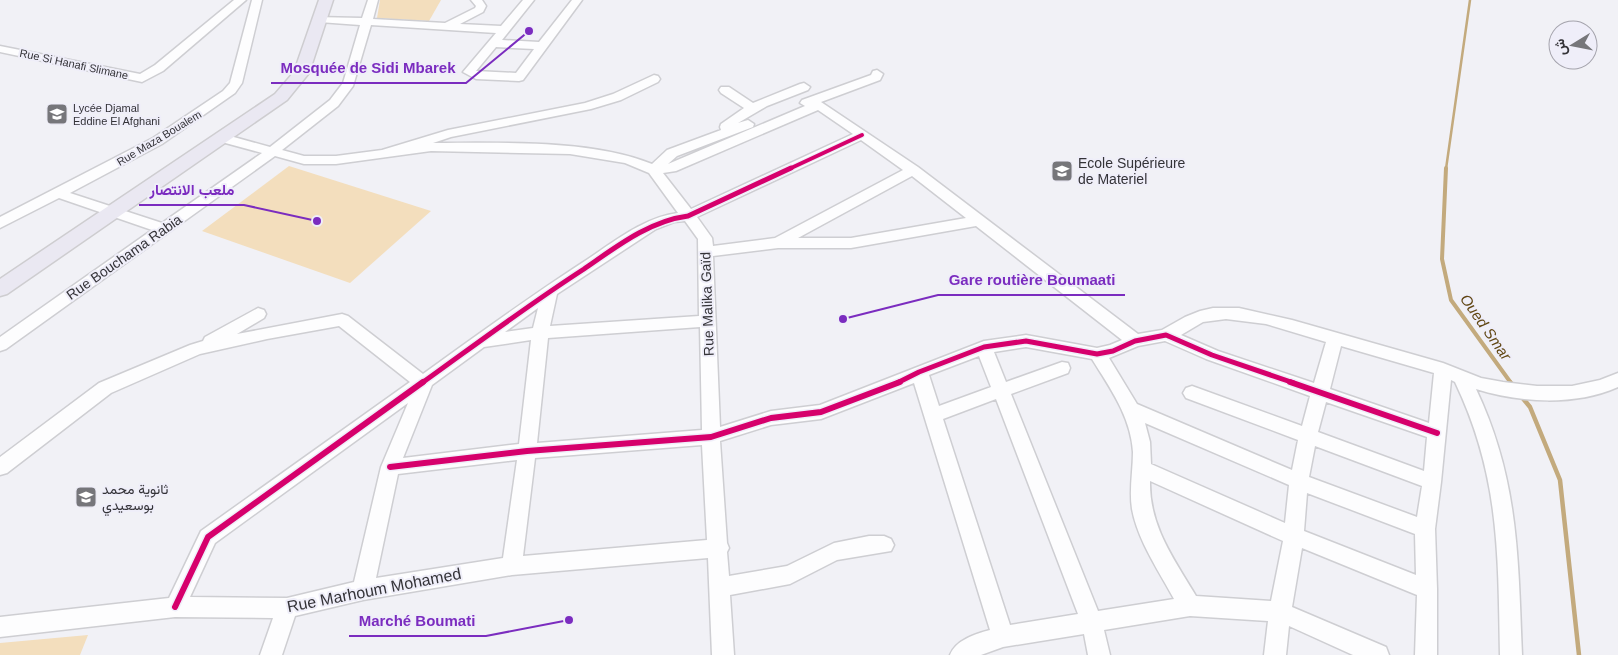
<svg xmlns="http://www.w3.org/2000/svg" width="1618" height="655" font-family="Arial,Vazirmatn,sans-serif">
<rect width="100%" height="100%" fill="#f1f1f6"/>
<g fill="#f3debd">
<path d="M380,0H441L429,21L377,18Z"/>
<path d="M289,166L431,211L350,283L202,231Z"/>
<path d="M88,635L80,655H0V643Z"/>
</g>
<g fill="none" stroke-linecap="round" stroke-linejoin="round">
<path stroke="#c3aa7d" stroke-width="2.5" d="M1446,169L1470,0"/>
<path stroke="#c3aa7d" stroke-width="4" d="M1446,168L1442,259L1451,300L1511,383"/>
<g stroke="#c3aa7d" stroke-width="4.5">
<path d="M1510,382L1512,385"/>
<path d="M1521,396L1530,407L1560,480L1579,655"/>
</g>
<g stroke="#ceced2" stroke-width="3">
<g id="minor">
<path d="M234,0H246L163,71L142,82L0,52V46L140,74L155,65Z"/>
<path d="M252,0H262L242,83L235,93L162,144L70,193L162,223L262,153L218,141L216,138L223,134L270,147L330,100L343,83L360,25L319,22L315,21L314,19L315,17L362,18L368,0H378L373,19L445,23L475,8L476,6L471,0H482L486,6L483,12L460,24L501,26L523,0H534L502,40L539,42L572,0H582L523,80L519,81L476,79L463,72L496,33L371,25L353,86L338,106L282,150L304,156H336L382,150L448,130L585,103L613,94L654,75L658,76L660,79L658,82L621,100L591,109L451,137L433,143C499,143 591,139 652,164L667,150L721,130L720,127L721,124L744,108L721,93L719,90L721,87H729L753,103L800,84L804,83L810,87L808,90L767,106L738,123L748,120L754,124L753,127L677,156L668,164L805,106L800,103L802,100L871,75L873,71L877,70L883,74L880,80L821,102L918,167L1138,334L1162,330L1185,317L1200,311L1213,308H1239L1292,320L1443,363L1481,378L1503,382L1537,386H1572L1600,380L1618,373V387C1576,406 1520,403 1476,389C1519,480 1518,558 1522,655H1500C1498,554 1500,476 1455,382L1451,380L1441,482L1435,529L1437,589V655H1415L1417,595L1302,548L1292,607L1386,647L1389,655H1353L1289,626L1286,655H1264L1268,621L1190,616L1104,630L1110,655H1088L1084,634L1003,647L981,655H950C956,640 975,634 990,630L914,383L821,419L771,425L720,441L727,543L729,548L727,552L729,576L787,566L834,543L869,536H884L891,539L894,545L891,551L837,560L790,584L730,595L734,655H712L708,558L512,575L363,600L295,616L282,655H260L273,618L175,617L0,637V617L169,598L201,531L410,382L339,326L267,339L200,354L111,393L7,473L0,475V457L99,383L190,345L203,341L205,337L258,308L264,310L266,314L264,318L237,334L342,314L348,316L423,374C477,335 532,295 588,259C615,241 645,217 678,213L649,173L625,163L570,154L431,151L336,164H304L275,156L6,349L0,351V337L152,230L59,198L0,228V217L153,138L223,91L230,83ZM496,47L534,49L516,73L476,71ZM818,110L853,134L691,209L663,173L676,171ZM861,140L903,170L775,238L713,246L712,238L697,217ZM912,176L966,218L851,238H798ZM685,221L698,239L699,316L550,326L557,294L656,229L674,222ZM976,226L1122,340L1110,345L1097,348L1026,335L984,341L820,405L771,411L720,427L713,256L778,248H851ZM538,308L533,328L505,332ZM1226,319L1266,324L1326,342L1314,383L1218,351L1181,335L1203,322ZM700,327L702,430L537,443L548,338ZM531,340L519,444L403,458L432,385L484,347ZM1165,341L1206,359L1310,396L1302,426L1192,386L1186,388L1183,393L1186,398L1298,440L1292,470L1137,404L1109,358L1138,346ZM1341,346L1434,373L1429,423L1330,389ZM1026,347L1092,359C1110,388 1131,417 1133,452C1133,471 1129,490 1132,509C1138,541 1159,571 1174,599L1098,611L1011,394L1068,373L1070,368L1068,363L1062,362L1006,382L994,352ZM979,356L991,387L939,406L929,375ZM996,399L1078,614L1010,625L943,419ZM1326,402L1427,437L1424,471L1318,432ZM408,403L381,467L354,582L287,598L190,597L215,543ZM1145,423L1289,485L1285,523L1151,464L1150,442ZM702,445L707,540L523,556L535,458ZM1315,446L1422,486L1417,517L1309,477ZM517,460L503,558L376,578L398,474ZM1150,481L1283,541L1271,601L1196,596C1174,559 1149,526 1150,481ZM1307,493L1415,534L1416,575L1304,531Z"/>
</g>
</g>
<g stroke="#cecdd0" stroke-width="3">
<path id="major" d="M319,0H333L309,73L287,100L7,294L0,296V279L275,94L294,72Z"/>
</g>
<use href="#minor" fill="#fdfdfe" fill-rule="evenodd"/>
<use href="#major" fill="#eae8f2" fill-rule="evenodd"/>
<g stroke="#efeef9" stroke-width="6">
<path id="cycleway-far2" d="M789,169L862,135"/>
</g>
<g stroke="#efeef9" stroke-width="8">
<g id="cycleway-far1">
<path d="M422,383C475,345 528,305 584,269C616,247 649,221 688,216L791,168"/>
<path d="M897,383L919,372L984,347L1026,341L1097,354L1113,351L1135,341L1166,335L1212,355L1294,383"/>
</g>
</g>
<g stroke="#efeef9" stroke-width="9">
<g id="cycleway">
<path d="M1290,382L1437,433"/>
<path d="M390,467L527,451L711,437L771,418L821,412L900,382"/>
<path d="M175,607L208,537L423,382"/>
</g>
</g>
<use href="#cycleway-far2" stroke="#d6006c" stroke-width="4"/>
<use href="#cycleway-far1" stroke="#d6006c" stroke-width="5"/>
<use href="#cycleway" stroke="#d6006c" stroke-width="6"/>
</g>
<defs>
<g id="school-square" transform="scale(1.125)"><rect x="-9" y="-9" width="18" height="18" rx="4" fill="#76767a" stroke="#efeef9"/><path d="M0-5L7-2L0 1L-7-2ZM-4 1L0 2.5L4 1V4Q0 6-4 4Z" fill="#fff"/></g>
<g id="university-square" transform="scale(1.125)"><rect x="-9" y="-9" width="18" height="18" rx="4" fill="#76767a" stroke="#efeef9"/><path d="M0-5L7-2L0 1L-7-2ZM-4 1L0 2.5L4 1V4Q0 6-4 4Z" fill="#fff"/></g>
</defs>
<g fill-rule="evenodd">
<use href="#school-square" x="57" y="114"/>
<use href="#university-square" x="1062" y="171"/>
<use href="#school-square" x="86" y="497"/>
</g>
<g text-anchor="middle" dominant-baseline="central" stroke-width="4" stroke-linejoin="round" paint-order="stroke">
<g font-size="11" fill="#343338" stroke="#efeef9">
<text transform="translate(74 64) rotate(12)">Rue Si Hanafi Slimane</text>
<text transform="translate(159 138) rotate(-31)">Rue Maza Boualem</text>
</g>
<g font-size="11" fill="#343338" stroke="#efeef9" text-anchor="start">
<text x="73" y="108">Lycée Djamal<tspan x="73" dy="13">Eddine El Afghani</tspan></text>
</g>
<g font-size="14" fill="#343338" stroke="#efeef9" text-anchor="start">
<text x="1078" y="163">Ecole Supérieure<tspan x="1078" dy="16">de Materiel</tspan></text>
<text x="102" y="489">ثانوية محمد<tspan x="102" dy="16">بوسعيدي</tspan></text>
</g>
<g font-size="14" fill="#343338" stroke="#efeef9">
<text transform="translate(124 257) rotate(-35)">Rue Bouchama Rabia</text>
<text transform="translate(707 304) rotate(-92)">Rue Malika Gaïd</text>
</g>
<g font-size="15" font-style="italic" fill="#614713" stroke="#efeef9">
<text transform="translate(1486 327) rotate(55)">Oued Smar</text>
</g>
<g font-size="16" fill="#343338" stroke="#efeef9">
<text transform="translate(374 590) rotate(-11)">Rue Marhoum Mohamed</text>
</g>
</g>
<path fill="none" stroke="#7b2cbf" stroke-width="2" d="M529 31L466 83H271M317 221L244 205H139M843 319L938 295H1125M569 620L486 636H349"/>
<g fill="#7b2cbf" stroke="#efeef9" stroke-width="2">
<circle cx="529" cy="31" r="5"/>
<circle cx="317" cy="221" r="5"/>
<circle cx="843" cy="319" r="5"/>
<circle cx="569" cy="620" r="5"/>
</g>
<g font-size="15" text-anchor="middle" font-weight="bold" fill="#7b2cbf" stroke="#efeef9" stroke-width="4" stroke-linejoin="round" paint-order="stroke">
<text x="368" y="73">Mosquée de Sidi Mbarek</text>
<text x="192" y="195">ملعب الانتصار</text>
<text x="1032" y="285">Gare routière Boumaati</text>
<text x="417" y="626">Marché Boumati</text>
</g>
<g transform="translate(1573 45) rotate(260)"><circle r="24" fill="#efeef9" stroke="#a4a3ac"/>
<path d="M0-4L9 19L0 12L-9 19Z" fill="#76767a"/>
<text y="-8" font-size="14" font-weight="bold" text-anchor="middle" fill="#343338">ش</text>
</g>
</svg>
